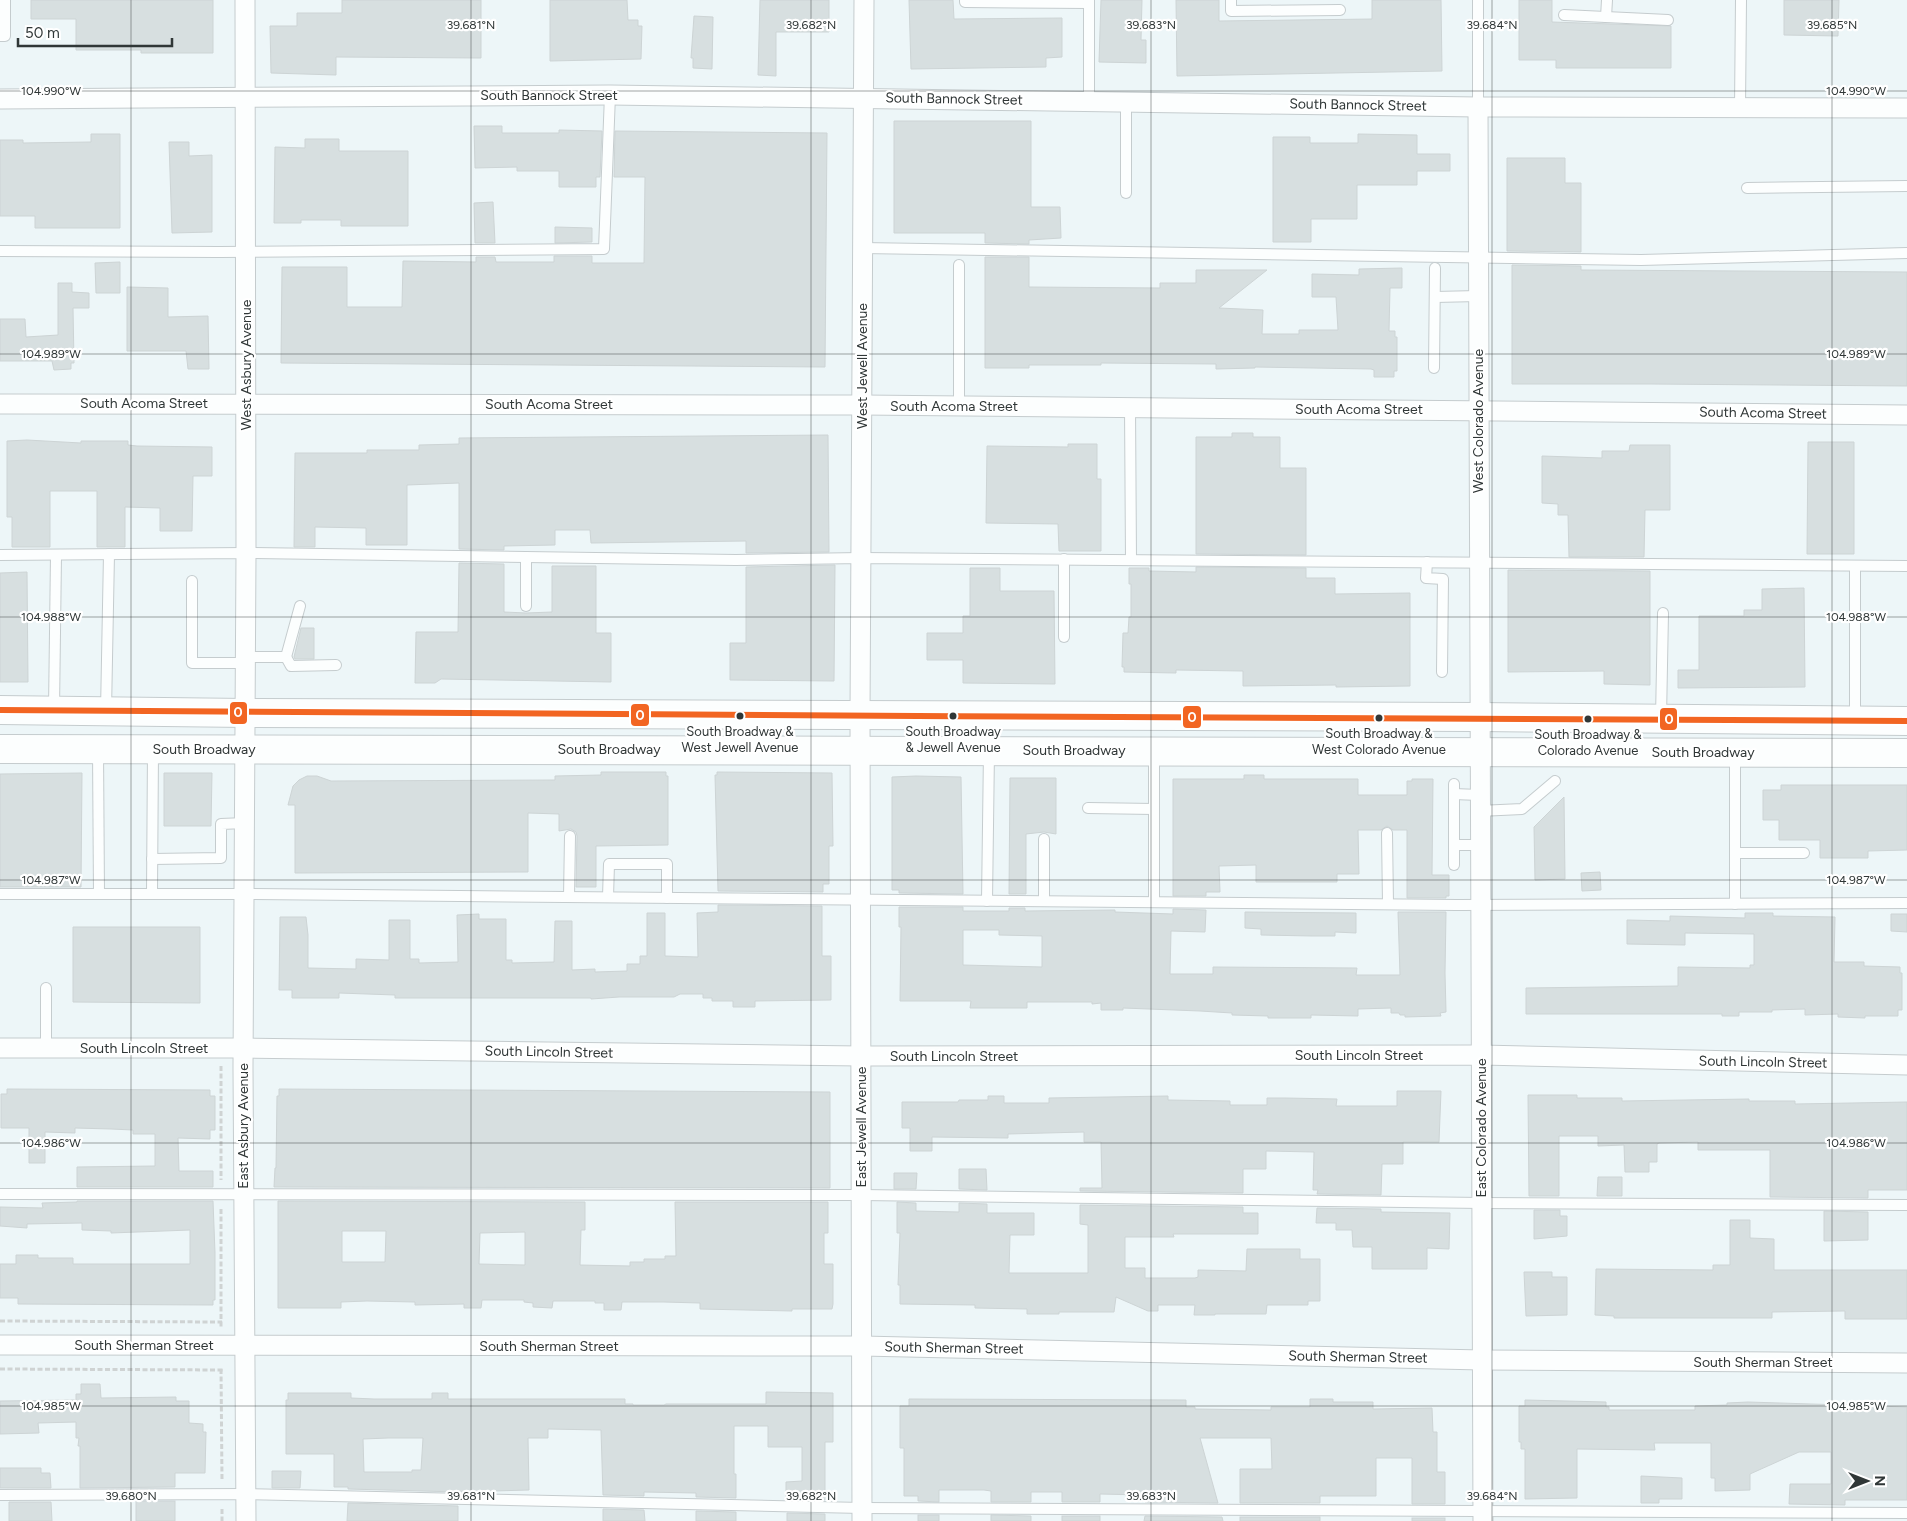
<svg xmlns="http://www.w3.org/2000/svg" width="1907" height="1521" font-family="Figtree,sans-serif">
<rect width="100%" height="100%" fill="#edf6f8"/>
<g fill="#d7dfe0" stroke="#cdd4d5" fill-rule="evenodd">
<path d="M31,0H213V53H141V50H76V19H31Z"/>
<path d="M342,0H481V58L336,57V75L271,73L270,26H297V13H342Z"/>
<path d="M550,0H627L628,20H638V26H642L641,59L550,61Z"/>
<path d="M760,0H829V32H776V76L758,75Z"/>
<path d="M909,0H953L954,19L1062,18V57L1046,58V67L911,69Z"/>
<path d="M1101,0H1142L1141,40H1146V63L1099,62Z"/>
<path d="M1176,0H1219V21L1372,19V0H1441L1442,71L1177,76Z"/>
<path d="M1519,0H1552V22L1671,26V68H1556V60H1519Z"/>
<path d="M1784,0H1839L1838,36L1784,35Z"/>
<path d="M694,16L713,17L712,69L693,68V58H691Z"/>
<path d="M894,121H1031V207H1060L1061,238L1029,240V244L985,243V233H894Z"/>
<path d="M474,126H502V133H559V130L602,131L600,177H596V187H559V171H517V167L475,168Z"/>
<path d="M615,131L827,133L825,367L281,363L282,267H347V307H402L403,261L476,262V257H495L496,262H554V256H592V263H644L645,177H614Z"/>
<path d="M91,134H120V228H35V216H0V140H23V143L91,142Z"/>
<path d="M1358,134L1417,135V154H1450V171H1417V185H1357V219H1311V242H1273V137H1310V143H1358Z"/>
<path d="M305,139H339V151H408V226H341V220H301V223H274L275,147L305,148Z"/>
<path d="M169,142H189V156L212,155V232L172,233Z"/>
<path d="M1507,158H1565V183H1581V252L1507,251Z"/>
<path d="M493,202L495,243H475L474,203Z"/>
<path d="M555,227L592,228V242L555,243Z"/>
<path d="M985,257H1029V287L1160,288V283H1196V270H1267L1219,308L1263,310L1262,334H1299V330H1338L1336,297H1312V274L1359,275V269L1402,268V288H1390L1389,331H1395V337H1397V371H1394V377H1374V370L1371,369L1255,367V368L1216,369V364L1101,363V365H1029V368H985Z"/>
<path d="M120,262V293H96L95,263Z"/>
<path d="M1512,265L1581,266V270L1907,272V386L1651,384H1512Z"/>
<path d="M58,283H72V292L89,293V308H73L74,363H71V369L54,370L52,361H0V319H25L26,337L58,335Z"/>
<path d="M127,287L168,288V317L208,316L209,369H188L186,351H127Z"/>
<path d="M1232,433H1253V437H1280V468H1306V555L1196,554V437H1232Z"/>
<path d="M828,435L829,552L746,553V541L591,543L590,530H555V545L504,546V550L459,549V483L407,485V545H366V528L315,527V547H294L295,453H367V450H419V445L459,444V438Z"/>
<path d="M27,440L81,443V441H128V445L137,446L212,447V476H193L192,531H160V508L125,507V547H97V491H50V547H12V517H7V441Z"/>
<path d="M1808,442H1854V554H1807Z"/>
<path d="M1068,444H1097V479H1101V551H1059L1058,524L986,523L987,446L1068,447Z"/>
<path d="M1630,445H1670V510H1645L1644,557H1569L1568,515H1558V504L1542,503V456L1602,458V451H1629Z"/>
<path d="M459,563L504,564V612L526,613L552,612V566H596V633H611V682L441,679L435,683H415L416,632H458Z"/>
<path d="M835,565L834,681L730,680V643H746V567Z"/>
<path d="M1196,567L1306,568V578H1335V594L1410,593V686L1336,687V685L1243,686V671L1176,670V673L1124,672V667H1122L1123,633H1128L1129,617H1131V584H1129V568H1149V571L1196,572Z"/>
<path d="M970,568H1000V591H1054L1055,684L963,683V660H927V633H963V616H970Z"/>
<path d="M1508,570L1650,571V685L1604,684V671L1508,672Z"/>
<path d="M27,572L28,682H0V573Z"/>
<path d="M1804,588L1805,687L1678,688V670H1699V616H1744V610H1762V589Z"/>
<path d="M301,628H314V659H295L294,657Z"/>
<path d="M601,772H666V776H668V845L596,846V887H576L577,836L576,832L571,829L559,831V814L528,813V872L295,873V805H288L293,786L299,780L307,776H317L331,781L555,780V776L601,775Z"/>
<path d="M717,772L832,773L833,846H829V884H823V892L718,891L715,775H717Z"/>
<path d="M82,773L81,887H0V774Z"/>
<path d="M164,773H212L211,826H164Z"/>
<path d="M1244,775H1264V779H1358V795H1407V781H1412V779H1433L1432,875H1449V896H1446V898H1407V830H1393L1387,826L1381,830H1358L1359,874H1337V882H1256V865L1219,866L1220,892H1206V896H1173V779H1244Z"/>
<path d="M916,776L961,777L963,894L899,893V890H892V777Z"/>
<path d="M1010,778H1056V834L1044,832L1026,834V894H1009Z"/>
<path d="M1781,785H1907V850L1868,851V858H1820V840H1779V820H1763V790H1781Z"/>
<path d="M1564,797L1565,879L1535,880L1534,827Z"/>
<path d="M1600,872L1601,890L1582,891L1581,873Z"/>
<path d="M718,905L822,906V956H831V1000L755,1001V1007H733V1001H712V998H703V994H680L674,997H619L591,999V998H395V995L339,993V998H292V990H279L280,917H306L308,935V968L356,969V959L389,960V920H410V959H419V963L458,962L457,915L479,914V919H506V960H512V963L554,962L555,921H572V970L595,969V972L627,971V964H640V956H647V913H665V956L698,957L697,913L718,912Z"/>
<path d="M899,907H963V911H1009V908H1025V911L1115,910V912L1173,914V909L1206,910L1205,932L1171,931L1170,974H1213V967L1357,968L1356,975H1400L1398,912H1446L1445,973L1446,1012L1440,1013L1441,1016L1405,1017V1015H1400L1399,1013H1391V1008L1358,1009V1016L1311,1015V1018H1268V1016L1232,1015V1013L1200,1011L1123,1008V1010H1101V1003L1092,1004V1002H1027V1008H970L971,1001H900L901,927H899ZM963,930H999V935L1042,936V967L963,965Z"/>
<path d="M1245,912L1356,913V933L1335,932V936H1312L1261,935V929L1245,928Z"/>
<path d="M1745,913H1773V916L1835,917L1834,962H1864V966L1900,967V973H1902V1010H1898V1016H1865V1018L1838,1017V1014L1805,1015V1009L1772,1010V1012H1739V1016H1722V1014H1526V988L1678,986V967L1750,968V965H1754V934L1685,933V945L1627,944V920L1670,921V916L1745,918Z"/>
<path d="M1891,914H1907V932L1891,931Z"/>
<path d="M73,927H200V1003L73,1002Z"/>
<path d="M7,1089L210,1090V1096H215V1130H210V1139L178,1138L179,1171H213V1187H77V1167L155,1166V1134H133V1130L111,1129L75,1128V1133L45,1132V1163H29V1128H1V1094H7Z"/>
<path d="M279,1089L830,1092V1188L274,1187L275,1168H276L277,1096H279Z"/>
<path d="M1397,1091H1441L1439,1142H1403V1164H1382L1381,1195L1317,1194L1318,1190H1313L1314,1152L1266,1151V1169H1243V1193L1080,1191V1188H1102L1101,1142H1084V1132L1008,1134V1138L932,1137V1151H910V1128H902V1102H958L959,1100H988V1096H1004V1103H1049V1098L1168,1096V1100L1230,1101V1105H1267V1098H1285L1337,1099L1336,1106H1397Z"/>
<path d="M1528,1095H1577V1098H1622V1101L1749,1099V1101H1795V1104L1907,1102V1190H1868V1198L1770,1197V1150H1698V1142L1659,1143L1657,1144V1162H1649V1172H1625L1624,1145L1598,1146V1136H1559V1196H1529Z"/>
<path d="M959,1169H986L987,1190L959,1189Z"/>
<path d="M894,1173H917L916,1189H894Z"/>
<path d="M1598,1177H1622V1196H1597Z"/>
<path d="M77,1201H213L215,1253V1300H213V1305L18,1304V1298H0V1264H16V1255H38V1258H73V1264H190V1230L111,1233V1231L82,1230V1223L27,1224V1228L0,1226V1207L43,1208L42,1203L77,1202Z"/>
<path d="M278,1201L585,1202V1230H581L580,1265L630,1266V1262H644V1259H665V1256H676L675,1202H828V1233H824V1264H833V1304L832,1309H792V1311L700,1309V1303L664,1302H622L621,1310H604V1303H595V1301H553L552,1308L533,1307V1303L524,1302V1300H482L481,1308H464V1304L415,1305V1302L367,1301L341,1302V1308H278ZM342,1231H386L385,1262H342ZM525,1232V1265L479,1264L480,1233Z"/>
<path d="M897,1202L916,1203V1211L959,1212V1203L987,1204V1213H1034V1235H1010L1009,1273H1088V1225L1080,1224V1205L1243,1207V1213H1258V1234H1173L1174,1237H1125V1268H1145V1278H1195L1198,1277V1270L1246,1271L1247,1249H1300V1259H1320V1301H1308V1305H1267L1266,1314H1215V1315H1194L1195,1305H1158V1311H1148L1116,1297L1114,1312H1059V1314H1027V1309L975,1308V1305L900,1304V1285H898L900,1233H897Z"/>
<path d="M1317,1208L1381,1209V1212L1450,1213L1449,1249L1427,1248V1269H1372V1247H1353L1352,1230H1336V1223H1316Z"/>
<path d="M1534,1210H1560V1216H1567V1236L1534,1239Z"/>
<path d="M1824,1211L1868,1212V1240L1824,1241Z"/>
<path d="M1730,1220H1750V1238L1774,1239V1270H1907V1319H1845V1311H1843L1772,1312V1318H1614V1316L1595,1315L1596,1269L1713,1270V1265H1730Z"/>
<path d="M1524,1272H1552V1277H1567V1315L1526,1316Z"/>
<path d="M81,1384H100L101,1398L176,1397V1401H189V1423L203,1424V1432H206L205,1473H175V1487L80,1488V1446H78L79,1438H76V1422L38,1423L39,1433L0,1434V1401L76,1400V1394H81Z"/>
<path d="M766,1392L833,1393V1442H825V1500L786,1499V1482L802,1481V1447H768V1426H734V1474H736V1498L696,1497V1493L644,1492V1496L603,1495L601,1430L548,1429V1438H528L529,1490L458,1492L348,1489V1487H334V1454H286V1400H288V1393H351V1398L374,1399H432V1393H448V1399H625V1404H633V1405H664L666,1404H766ZM388,1438H423L421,1470H412V1472H364L363,1439Z"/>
<path d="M909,1399L1186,1400V1407H1195V1409L1271,1410V1407H1310V1399H1333V1402H1373V1409L1432,1408L1433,1432H1437V1472H1445V1504H1412V1458H1376V1496H1320V1503H1240V1469H1272L1271,1438H1200L1218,1503L1145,1502V1495L1100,1494V1502H1062V1492H1031V1502H991V1491L984,1490H939V1502L918,1501V1496H904V1448H900V1406H909Z"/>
<path d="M1525,1400L1606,1402V1407H1609V1410H1695V1406L1727,1405V1403L1748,1402L1907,1407V1500H1845V1505L1789,1504L1790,1484H1831V1452H1799L1750,1474V1490L1715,1491V1478H1711V1443H1654L1655,1450L1577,1449V1498L1525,1499V1449H1521V1442H1519V1406H1525Z"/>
<path d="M0,1468H41V1473H50L51,1488H0Z"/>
<path d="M272,1471H301L300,1488H272Z"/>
<path d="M1641,1476L1682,1478V1499H1659V1503H1641Z"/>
<rect x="136" y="1501" width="39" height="20"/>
<path d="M9,1502H51L52,1521H9Z"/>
<path d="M348,1503L458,1506V1521H347Z"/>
<path d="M603,1509L644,1510L645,1521H603Z"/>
<path d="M696,1511L736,1512V1521H696Z"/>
<path d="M787,1513L825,1514V1521H787Z"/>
<rect x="918" y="1515" width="21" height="6"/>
<path d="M991,1515L1031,1516V1521H991Z"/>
<rect x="1062" y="1516" width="38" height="5"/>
<path d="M1145,1516L1222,1517L1223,1521H1144Z"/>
<rect x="1240" y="1517" width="80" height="4"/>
<rect x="1412" y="1518" width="33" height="3"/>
</g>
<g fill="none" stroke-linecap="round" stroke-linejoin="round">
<g stroke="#c5ccce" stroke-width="12">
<g id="service">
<path d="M965,0V2L1089,3"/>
<path d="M1231,0V11L1340,10"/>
<path d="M1564,15L1668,20"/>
<path d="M1606,17L1607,0"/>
<path d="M0,36H5V0"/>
<path d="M1089,102V0"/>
<path d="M1478,107V0"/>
<path d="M1740,108L1741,0"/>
<path d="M1747,188L1907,186"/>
<path d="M1126,193V102"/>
<path d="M862,248L1641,260L1907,253"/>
<path d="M0,251L219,252L604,249L610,95"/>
<path d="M959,265V406"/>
<path d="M1435,297L1478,296"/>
<path d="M1434,368L1435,268"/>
<path d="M1130,407L1131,560"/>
<path d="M0,555L246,553L736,560L861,558L1907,566"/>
<path d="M526,557V606"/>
<path d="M1064,559V637"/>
<path d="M1427,562L1426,578L1443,579L1442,672"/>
<path d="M192,581V663H246"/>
<path d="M246,657H286L300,606"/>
<path d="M286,657L291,666L336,665"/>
<path d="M54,709L56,555"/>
<path d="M106,711L109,554"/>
<path d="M1661,718L1663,613"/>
<path d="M1855,720V566"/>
<path d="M98,750L99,894"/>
<path d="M1154,751V902"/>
<path d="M1735,755V853H1804"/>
<path d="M1454,794L1479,795"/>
<path d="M1088,808L1154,809"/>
<path d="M1479,811L1522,809L1555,781"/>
<path d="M1387,833L1388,904"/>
<path d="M1454,845H1480"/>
<path d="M152,859L221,858V824L245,823"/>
<path d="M1454,865V784"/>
<path d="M0,894H244L1457,905L1907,903"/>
<path d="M152,894L153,750"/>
<path d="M569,897L570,836"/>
<path d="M608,897L609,864H667V898"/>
<path d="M987,901L989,751"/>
<path d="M1044,901V839"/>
<path d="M1735,904V853"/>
<path d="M46,1048V988"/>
<path d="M0,1194L861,1195L1482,1203L1907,1205"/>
<path d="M0,1495L246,1494L862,1508L1907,1513"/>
</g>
</g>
<g stroke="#c5ccce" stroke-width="21">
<g id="minor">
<path d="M245,0L246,553L243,1068L246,1521"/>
<path d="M0,99L610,95L1478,107L1907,108"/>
<path d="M1478,107L1483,1521"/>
<path d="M0,404L862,405L1907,415"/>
<path d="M0,1048H243L861,1056L1481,1055L1907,1065"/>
<path d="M0,1345L862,1346L1482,1360L1907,1363"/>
<path d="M862,1521L860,715L864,0"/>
</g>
</g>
<g stroke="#c5ccce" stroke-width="30">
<g id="primary">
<path d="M0,710L246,713L1479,717L1907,721"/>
<path d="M0,749L1907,753"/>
</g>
</g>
<g stroke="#cfd3d3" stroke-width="3" stroke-dasharray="5 2.5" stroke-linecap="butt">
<path d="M221,1066V1180"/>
<path d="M221,1209V1328"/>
<path d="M0,1321L222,1322"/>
<path d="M0,1369L225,1370"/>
<path d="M221,1369L222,1480"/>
<path d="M222,1509V1521"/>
</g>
<use href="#service" stroke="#fcfefe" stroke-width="10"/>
<use href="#minor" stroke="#fcfefe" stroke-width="19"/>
<use href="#primary" stroke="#fcfefe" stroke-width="28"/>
<g stroke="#fff" stroke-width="10">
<path id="bus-1" d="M0,710C636,718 1271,715 1907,721"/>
</g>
<use href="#bus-1" stroke="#f26522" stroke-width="6"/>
</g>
<path fill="none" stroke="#303737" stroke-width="1" stroke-opacity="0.45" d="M131,0V1521M471,0V1521M811,0V1521M1151,0V1521M1492,0V1521M1832,0V1521M0,91H1907M0,354H1907M0,617H1907M0,880H1907M0,1143H1907M0,1406H1907"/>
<g fill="#303737" stroke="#fff" stroke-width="2">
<circle cx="740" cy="716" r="4.5"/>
<circle cx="953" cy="716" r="4.5"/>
<circle cx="1379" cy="718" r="4.5"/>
<circle cx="1588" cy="719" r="4.5"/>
</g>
<g text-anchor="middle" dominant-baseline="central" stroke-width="4.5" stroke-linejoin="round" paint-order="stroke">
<g font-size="13" fill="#303737" stroke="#fff">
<text x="740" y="731">South Broadway &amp;<tspan x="740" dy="16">West Jewell Avenue</tspan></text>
<text x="953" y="731">South Broadway<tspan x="953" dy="16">&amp; Jewell Avenue</tspan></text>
<text x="1379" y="733">South Broadway &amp;<tspan x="1379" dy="16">West Colorado Avenue</tspan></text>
<text x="1588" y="734">South Broadway &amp;<tspan x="1588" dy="16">Colorado Avenue</tspan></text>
</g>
<g font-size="14" fill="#303737" stroke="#fff">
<text x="549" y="95">South Bannock Street</text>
<text transform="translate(954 99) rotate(1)">South Bannock Street</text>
<text transform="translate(1358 105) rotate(1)">South Bannock Street</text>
<text transform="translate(246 365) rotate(-90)">West Asbury Avenue</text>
<text transform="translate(862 366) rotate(-90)">West Jewell Avenue</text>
<text x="144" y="403">South Acoma Street</text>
<text x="549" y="404">South Acoma Street</text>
<text x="954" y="406">South Acoma Street</text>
<text x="1359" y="409">South Acoma Street</text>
<text transform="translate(1763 413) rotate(1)">South Acoma Street</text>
<text transform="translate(1478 421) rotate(-90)">West Colorado Avenue</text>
<text x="204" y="749">South Broadway</text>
<text x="609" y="749">South Broadway</text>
<text x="1074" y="750">South Broadway</text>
<text x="1703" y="752">South Broadway</text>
<text x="144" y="1048">South Lincoln Street</text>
<text transform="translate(549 1052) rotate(1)">South Lincoln Street</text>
<text x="1359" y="1055">South Lincoln Street</text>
<text x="954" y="1056">South Lincoln Street</text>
<text transform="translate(1763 1062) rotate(1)">South Lincoln Street</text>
<text transform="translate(243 1126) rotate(-90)">East Asbury Avenue</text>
<text transform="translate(861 1127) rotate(-90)">East Jewell Avenue</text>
<text transform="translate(1481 1128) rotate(-90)">East Colorado Avenue</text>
<text x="144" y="1345">South Sherman Street</text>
<text x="549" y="1346">South Sherman Street</text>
<text transform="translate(954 1348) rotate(1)">South Sherman Street</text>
<text transform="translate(1358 1357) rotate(1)">South Sherman Street</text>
<text x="1763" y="1362">South Sherman Street</text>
</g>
</g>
<g font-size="12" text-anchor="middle" fill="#303737" stroke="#fff" stroke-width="4.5" stroke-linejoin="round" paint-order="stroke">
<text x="471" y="29">39.681°N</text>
<text x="811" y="29">39.682°N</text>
<text x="1151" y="29">39.683°N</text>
<text x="1492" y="29">39.684°N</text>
<text x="1832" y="29">39.685°N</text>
<text x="1856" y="95">104.990°W</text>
<text x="51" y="95">104.990°W</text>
<text x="1856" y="358">104.989°W</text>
<text x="51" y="358">104.989°W</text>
<text x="1856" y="621">104.988°W</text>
<text x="51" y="621">104.988°W</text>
<text x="1856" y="884">104.987°W</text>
<text x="51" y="884">104.987°W</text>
<text x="51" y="1147">104.986°W</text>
<text x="1856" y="1147">104.986°W</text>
<text x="1856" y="1410">104.985°W</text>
<text x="51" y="1410">104.985°W</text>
<text x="131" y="1500">39.680°N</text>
<text x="471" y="1500">39.681°N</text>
<text x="811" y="1500">39.682°N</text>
<text x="1151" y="1500">39.683°N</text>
<text x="1492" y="1500">39.684°N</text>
</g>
<g stroke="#fff" stroke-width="2">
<rect x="229" y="701" width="19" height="24" rx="5" fill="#f26522"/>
<rect x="630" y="703" width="20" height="24" rx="5" fill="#f26522"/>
<rect x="1182" y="705" width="20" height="24" rx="5" fill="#f26522"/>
<rect x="1659" y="707" width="19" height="24" rx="5" fill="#f26522"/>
</g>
<g font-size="14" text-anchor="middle" font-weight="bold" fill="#fff">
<text x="238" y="717">0</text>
<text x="640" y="720">0</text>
<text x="1192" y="722">0</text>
<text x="1669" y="724">0</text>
</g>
<g transform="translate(1867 1481) rotate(90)" stroke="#ffffff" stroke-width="4" paint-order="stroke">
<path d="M0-4L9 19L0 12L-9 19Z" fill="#303737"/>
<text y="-8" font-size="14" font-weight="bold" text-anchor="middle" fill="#303737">N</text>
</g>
<path d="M18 38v8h154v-8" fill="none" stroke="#303737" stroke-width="2.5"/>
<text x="25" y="38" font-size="15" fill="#303737" stroke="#ffffff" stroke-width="4" paint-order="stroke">50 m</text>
</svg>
